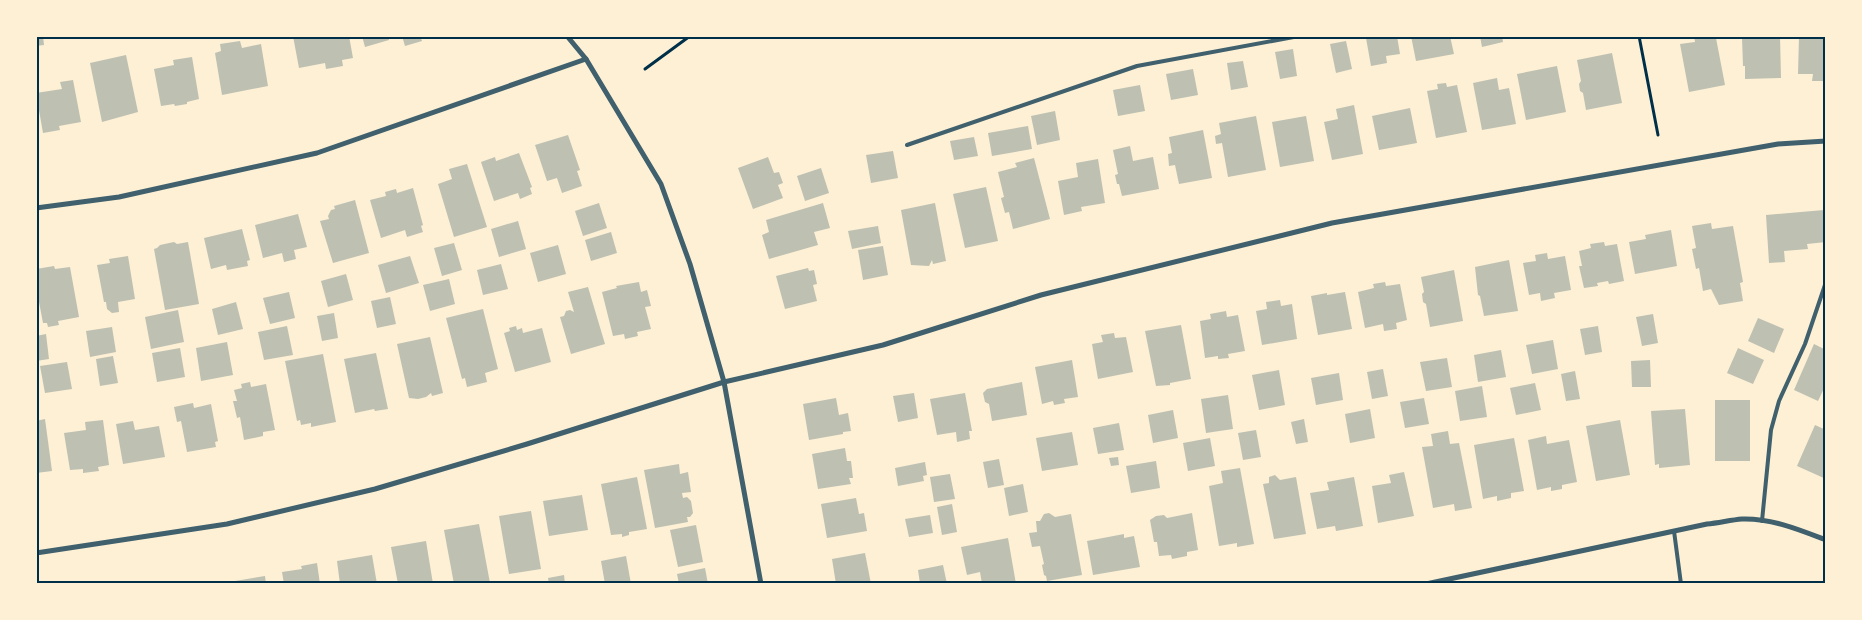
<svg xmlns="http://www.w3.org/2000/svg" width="1862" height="620" font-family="Jost,sans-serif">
<rect width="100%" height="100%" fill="#fdf0d5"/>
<g fill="#bec0b2">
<path d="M36,36H43L44,45L36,46Z"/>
<path d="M293,36H349L353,58L342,60L343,66L326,69L325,63L299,68Z"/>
<path d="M362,36H388L389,40L365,47Z"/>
<path d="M402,36H420L422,41L405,46Z"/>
<path d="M1376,36H1397L1400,54L1386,56L1387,63L1371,66L1366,38Z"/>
<path d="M1411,36H1450L1454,54L1416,61Z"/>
<path d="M1480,36H1502L1503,42L1482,47Z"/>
<path d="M1694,36H1715L1716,38L1725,85L1689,92L1680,44L1695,42Z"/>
<path d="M1743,36H1780L1781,78L1745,79V66H1743L1742,38H1743Z"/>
<path d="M1799,36H1826V81H1812L1813,74H1798Z"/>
<path d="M240,41L242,48L261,44L268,86L222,95L215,53L221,51L220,44Z"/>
<path d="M1346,41L1352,69L1336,73L1330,44Z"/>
<path d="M1293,49L1297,76L1280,79L1275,52Z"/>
<path d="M1612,53L1622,103L1586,110L1583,93L1580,91L1579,84L1581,81L1577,60Z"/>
<path d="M126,55L138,112L102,122L90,63Z"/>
<path d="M192,57L199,99L187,102V104L175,106L174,104L161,106L154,69L174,65L173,60Z"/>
<path d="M1243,61L1248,87L1231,90L1227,63Z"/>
<path d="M1557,66L1566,112L1526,120L1517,74Z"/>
<path d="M1193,69L1198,95L1171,100L1166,74Z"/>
<path d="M1497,78L1499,90L1509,88L1516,124L1482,130L1473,83Z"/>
<path d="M73,80L81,122L59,126L60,130L43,133L36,93L62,89L60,82Z"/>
<path d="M1446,83L1447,87L1457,85L1467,132L1436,138L1427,91L1438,89L1437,84Z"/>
<path d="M1140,85L1145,111L1118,116L1113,90Z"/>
<path d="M1354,105L1363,154L1332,160L1324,122L1338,119L1336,109Z"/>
<path d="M1410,108L1417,143L1379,150L1372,116Z"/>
<path d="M1055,111L1060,140L1037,145L1031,116Z"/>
<path d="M1256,116L1266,170L1228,177L1222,143L1216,144L1215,136L1221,134L1219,123Z"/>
<path d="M1306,116L1314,161L1280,167L1272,122Z"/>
<path d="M1028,126L1032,149L992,156L988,133Z"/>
<path d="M1203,130L1212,178L1179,184L1175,165L1169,166L1168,154L1172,153L1169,137Z"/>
<path d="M568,135L580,170L577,171L582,186L562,193L557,178L547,181L535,145Z"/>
<path d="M974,137L978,156L954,160L950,141Z"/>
<path d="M1130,146L1133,161L1153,157L1159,189L1122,196L1119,184H1117L1115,175L1118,174L1113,150Z"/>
<path d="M893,151L898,178L871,183L866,155Z"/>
<path d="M519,153L532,187L530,188L532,194L520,199L518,193L494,201L481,162L495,157L496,161Z"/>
<path d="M768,157L774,173L779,172L783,183L778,185L783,198L753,209L738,168Z"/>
<path d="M1034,158L1050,219L1013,229L1009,212L1005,213L1001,198L1004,197L998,172L1017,167L1015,163Z"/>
<path d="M1098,159L1105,203L1081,207L1082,211L1064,215L1058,181L1078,177L1076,163Z"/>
<path d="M467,164L487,227L454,237L438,184L452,179L449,169Z"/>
<path d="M821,168L829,193L805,201L797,176Z"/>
<path d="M986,187L998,241L965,248L953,194Z"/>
<path d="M413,188L423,225L421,226L423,232L407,237L405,230L381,238L370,200L386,196L385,192L396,189L397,193Z"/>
<path d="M355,200L369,253L333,263L320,221L329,219L328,216L331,210L335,209L334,206Z"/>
<path d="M599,203L607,228L583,236L575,211Z"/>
<path d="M823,203L830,228L814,232L818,245L769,259L762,235L769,232L766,220Z"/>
<path d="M935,203L946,261L933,264L932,260L929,266L911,265L901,210Z"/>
<path d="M1824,210L1826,242L1807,244L1808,249L1784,251L1785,262L1769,263L1766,215Z"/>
<path d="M298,214L307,247L294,250L296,259L284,262L282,253L263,258L255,225Z"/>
<path d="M518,221L526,249L499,257L491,229Z"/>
<path d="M1711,223L1712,229L1733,226L1743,282L1740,283L1743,301L1719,305L1711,289L1703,291L1699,268L1696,269L1692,249L1696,248L1692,226Z"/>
<path d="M878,226L881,243L852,249L848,231Z"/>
<path d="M242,229L250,260L247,261L248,266L227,270L226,265L211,269L204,238Z"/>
<path d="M1671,230L1677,266L1635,274L1629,242L1646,239L1645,235Z"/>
<path d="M611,232L617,253L591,261L585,240Z"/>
<path d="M174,242L177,244L188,242L199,304L165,310L154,249L157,248L160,245Z"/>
<path d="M1604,242L1605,246L1617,244L1624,281L1609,284L1608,281L1597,283L1598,286L1584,288L1579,266H1582L1579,251L1591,248L1590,244Z"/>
<path d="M454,243L462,270L442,276L434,248Z"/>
<path d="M558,245L566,274L538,282L530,253Z"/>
<path d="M883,246L888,275L863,280L858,250Z"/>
<path d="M1547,253L1548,259L1565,256L1571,290L1554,293L1555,298L1541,301L1540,293L1529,295L1523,263L1536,261L1535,255Z"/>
<path d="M128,256L135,299L118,302L119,312L112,313L107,309L106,302H104L97,265L110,263L109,259Z"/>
<path d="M410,256L419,283L386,293L378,265Z"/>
<path d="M1509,260L1518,311L1484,316L1480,296L1478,295L1475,267Z"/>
<path d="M501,264L508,289L483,295L477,270Z"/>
<path d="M54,266L55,269L70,267L79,317L58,321L59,325L48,327L47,323H43L36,286V269Z"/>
<path d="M808,268L809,271L814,270L817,284L813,285L817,301L785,309L776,276Z"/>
<path d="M1454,270L1463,321L1430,327L1426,304L1423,302L1422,294L1424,292L1421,277Z"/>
<path d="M346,274L353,300L328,307L321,281Z"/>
<path d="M449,279L455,304L430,311L423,285Z"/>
<path d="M639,282L641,292L647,290L651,306L645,307L651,329L637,332L638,336L625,339L624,334L613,336L602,292L617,288L616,286Z"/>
<path d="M1385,282L1386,286L1400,284L1407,320L1396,323L1397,329L1384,331L1383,324L1365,328L1358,292L1374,288L1373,284Z"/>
<path d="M588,287L605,344L571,354L560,317L564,316L566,311L570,310L574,312L568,292Z"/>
<path d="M289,292L295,318L270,324L263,298Z"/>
<path d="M1345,292L1352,329L1318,335L1311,296L1327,293V295Z"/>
<path d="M390,297L396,324L377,328L371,301Z"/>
<path d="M1280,300L1281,306L1292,304L1297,339L1262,345L1256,311L1267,309L1266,302Z"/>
<path d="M236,302L243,329L218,335L212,309Z"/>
<path d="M483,309L498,369L485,373L487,382L467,387L465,378L462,379L446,318Z"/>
<path d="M178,310L184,342L151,349L145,317Z"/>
<path d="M1226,311L1227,317L1238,315L1245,351L1228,354L1229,358L1218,359V356L1205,358L1200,321L1211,319L1210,314Z"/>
<path d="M334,313L338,338L322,341L317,316Z"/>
<path d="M1653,314L1658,343L1642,346L1636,317Z"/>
<path d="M1758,318L1784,329L1774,353L1748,341Z"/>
<path d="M1181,325L1191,379L1170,383V385L1156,386L1145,331Z"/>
<path d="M287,326L293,355L264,360L258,332Z"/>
<path d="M516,326L517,330L522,328L523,333L542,328L551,362L515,372L504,333L510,331L509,328Z"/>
<path d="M1598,326L1602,352L1585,355L1580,329Z"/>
<path d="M112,327L116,352L90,357L86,331Z"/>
<path d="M1114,333L1115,338L1126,337L1133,372L1098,379L1092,344L1103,342L1101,335Z"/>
<path d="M46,334L49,359L36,361V336Z"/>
<path d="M430,337L443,393L432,396L431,393L426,397L418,399L409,398L397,344Z"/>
<path d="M1553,340L1558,369L1532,374L1526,345Z"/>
<path d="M227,342L233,375L201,381L196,348Z"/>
<path d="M1814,344L1826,350V384L1818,401L1794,390Z"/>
<path d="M180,348L185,377L157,382L152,353Z"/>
<path d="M1738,348L1764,360L1753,384L1727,373Z"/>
<path d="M1501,350L1506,377L1478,382L1474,355Z"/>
<path d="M376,353L388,409L375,411L374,409L355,413L344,359Z"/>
<path d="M323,354L336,422L311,427V423L301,425L300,420L297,421L285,361Z"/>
<path d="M113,356L118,383L100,386L96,359Z"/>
<path d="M1447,358L1452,387L1426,391L1420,362Z"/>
<path d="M1072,360L1078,397L1064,399L1065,403L1054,405L1053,401L1042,404L1035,367Z"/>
<path d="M1650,360L1651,387H1632L1631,361Z"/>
<path d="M67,362L72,389L45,393L40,366Z"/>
<path d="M1383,369L1388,396L1372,399L1367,372Z"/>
<path d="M1279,370L1285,405L1259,410L1252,375Z"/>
<path d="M1575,371L1580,399L1566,401L1561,374Z"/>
<path d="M1339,373L1343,400L1316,405L1311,378Z"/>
<path d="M250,382L251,387L266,384L275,430L263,432V436L244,440L240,417L237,418L233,401H237L234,390L242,388L241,384Z"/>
<path d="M1022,382L1027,415L992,421L989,404L985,402L983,393L987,389Z"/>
<path d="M1535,383L1541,410L1516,415L1510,388Z"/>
<path d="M1482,386L1487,417L1460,421L1455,391Z"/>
<path d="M914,393L918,418L898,422L893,396Z"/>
<path d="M965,393L972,431H969L970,439L957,442L956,432L937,435L930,399Z"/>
<path d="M1228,395L1233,429L1206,433L1201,399Z"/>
<path d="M836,398L839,415L848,413L851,431L843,432V434L809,440L803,404Z"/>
<path d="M1424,398L1429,424L1405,428L1400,402Z"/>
<rect x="1715" y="400" width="35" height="61"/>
<path d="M193,403L194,408L211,404L218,441L215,442L216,447L187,452L181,421L177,422L174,407Z"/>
<path d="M1370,409L1375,438L1350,443L1345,414Z"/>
<path d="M1685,409L1690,465L1659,468V464L1655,465L1651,411Z"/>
<path d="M1173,410L1178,438L1153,443L1148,415Z"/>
<path d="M45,419L52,471L36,473V421Z"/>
<path d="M1304,419L1308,442L1296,444L1291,422Z"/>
<path d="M103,420L109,465L98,467L99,471L83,473V469L70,470L64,433L86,430L85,422Z"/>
<path d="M1620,420L1630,475L1596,481L1586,426Z"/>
<path d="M133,421L135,430L159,426L165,457L123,464L116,424Z"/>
<path d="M1119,423L1124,450L1098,454L1093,428Z"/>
<path d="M1815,425L1826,430V479L1797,466Z"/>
<path d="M1256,430L1261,457L1243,460L1238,433Z"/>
<path d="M1448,431L1450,444L1459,443L1472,508L1455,511L1454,504L1433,508L1422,447L1433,446L1431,434Z"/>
<path d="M1072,432L1078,465L1042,471L1036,438Z"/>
<path d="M1546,436L1547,444L1569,440L1577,482L1562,485V489L1551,491V487L1537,490L1528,440Z"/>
<path d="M1210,438L1215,466L1188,471L1183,443Z"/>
<path d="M1514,438L1524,491L1511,493V498L1497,501V496L1483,499L1474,445Z"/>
<path d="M845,448L847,461H851L853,478H849L851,484L818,489L812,454Z"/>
<path d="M1118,457L1119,465L1111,466L1109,458Z"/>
<path d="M999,459L1004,485L988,488L983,462Z"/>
<path d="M1156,461L1160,488L1131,493L1126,466Z"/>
<path d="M925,462L927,475L923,476L924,481L898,486L895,468Z"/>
<path d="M679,464L680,474L688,472L691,492L682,493L683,498L687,497L691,501L693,513L690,517H687L688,522L655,528L644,470Z"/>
<path d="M1240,468L1254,544L1237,547V543L1219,546L1209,486L1223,483L1221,471Z"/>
<path d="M1404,472L1414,516L1378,523L1372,486L1391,483L1389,475Z"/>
<path d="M950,474L955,499L934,502L930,477Z"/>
<path d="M1275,475L1280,480L1296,477L1306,534L1274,539L1263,484L1269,483V477Z"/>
<path d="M637,477L647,529L629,532V535L622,537V534L611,535L601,484Z"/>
<path d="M1354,477L1363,526L1336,531L1335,526L1317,529L1310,493L1329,490L1327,482Z"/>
<path d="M1023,484L1028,512L1009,516L1004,488Z"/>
<path d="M582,495L588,530L549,536L543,501Z"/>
<path d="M856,498L859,514L864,513L867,531L827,538L821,504Z"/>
<path d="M952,504L957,532L942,535L937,507Z"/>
<path d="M531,511L541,569L509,574L499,516Z"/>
<path d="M1049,513L1055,517L1071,514L1082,575L1047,581L1046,576L1044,575L1042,565L1044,564L1040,546L1032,547L1029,533L1037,532L1036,521H1040L1044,514Z"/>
<path d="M1192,513L1198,550L1187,552V556L1172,559L1171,555L1159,556L1157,542H1154L1150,520L1156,516L1164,515L1167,518Z"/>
<path d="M930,515L933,533L909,537L905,519Z"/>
<path d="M479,524L490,583L454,584L444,530Z"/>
<path d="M696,525L703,562L678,567L670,530Z"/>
<path d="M1124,534V538L1134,536L1140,567L1093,575L1087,541Z"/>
<path d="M1008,538L1016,584H982L980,572L967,575L961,547Z"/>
<path d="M426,541L433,584H398L391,547Z"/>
<path d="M865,553L871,584H836L832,559Z"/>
<path d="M372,555L377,584H340L337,561Z"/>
<path d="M626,556L631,584H605L601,561Z"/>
<path d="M317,563L320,584H284L282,572L302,569L301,566Z"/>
<path d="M943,565L947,584H920L918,570Z"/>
<path d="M705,568L708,584H679L677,574Z"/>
<path d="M564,575L565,584H549L548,578Z"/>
<path d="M265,576L266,584H229V582Z"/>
</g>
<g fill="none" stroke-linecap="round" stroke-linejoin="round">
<g stroke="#003049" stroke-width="3">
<path d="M1639,36L1658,135"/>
<path d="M645,69L690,36"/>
</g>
<g stroke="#3f606c" stroke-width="4">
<path d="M907,145L1137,66L1299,36"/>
<path d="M1762,521L1771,430L1779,401L1805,344L1826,282"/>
<path d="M1674,531L1681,584"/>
</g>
<g stroke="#3f606c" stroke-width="5">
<path d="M567,36L586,59L661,184L690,264L724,382L761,584"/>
<path d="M36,208L119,197L317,153L586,59"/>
<path d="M36,553L227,524L375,489L527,444L724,382L883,345L1041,295L1332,223L1778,144L1826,141"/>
<path d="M1426,584L1707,524C1719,523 1730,520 1742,519C1771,518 1800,530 1826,540"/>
</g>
</g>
<rect width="1862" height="620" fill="none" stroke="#fdf0d5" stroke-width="75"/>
<rect x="38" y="38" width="1786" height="544" fill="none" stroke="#003049" stroke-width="2"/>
</svg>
